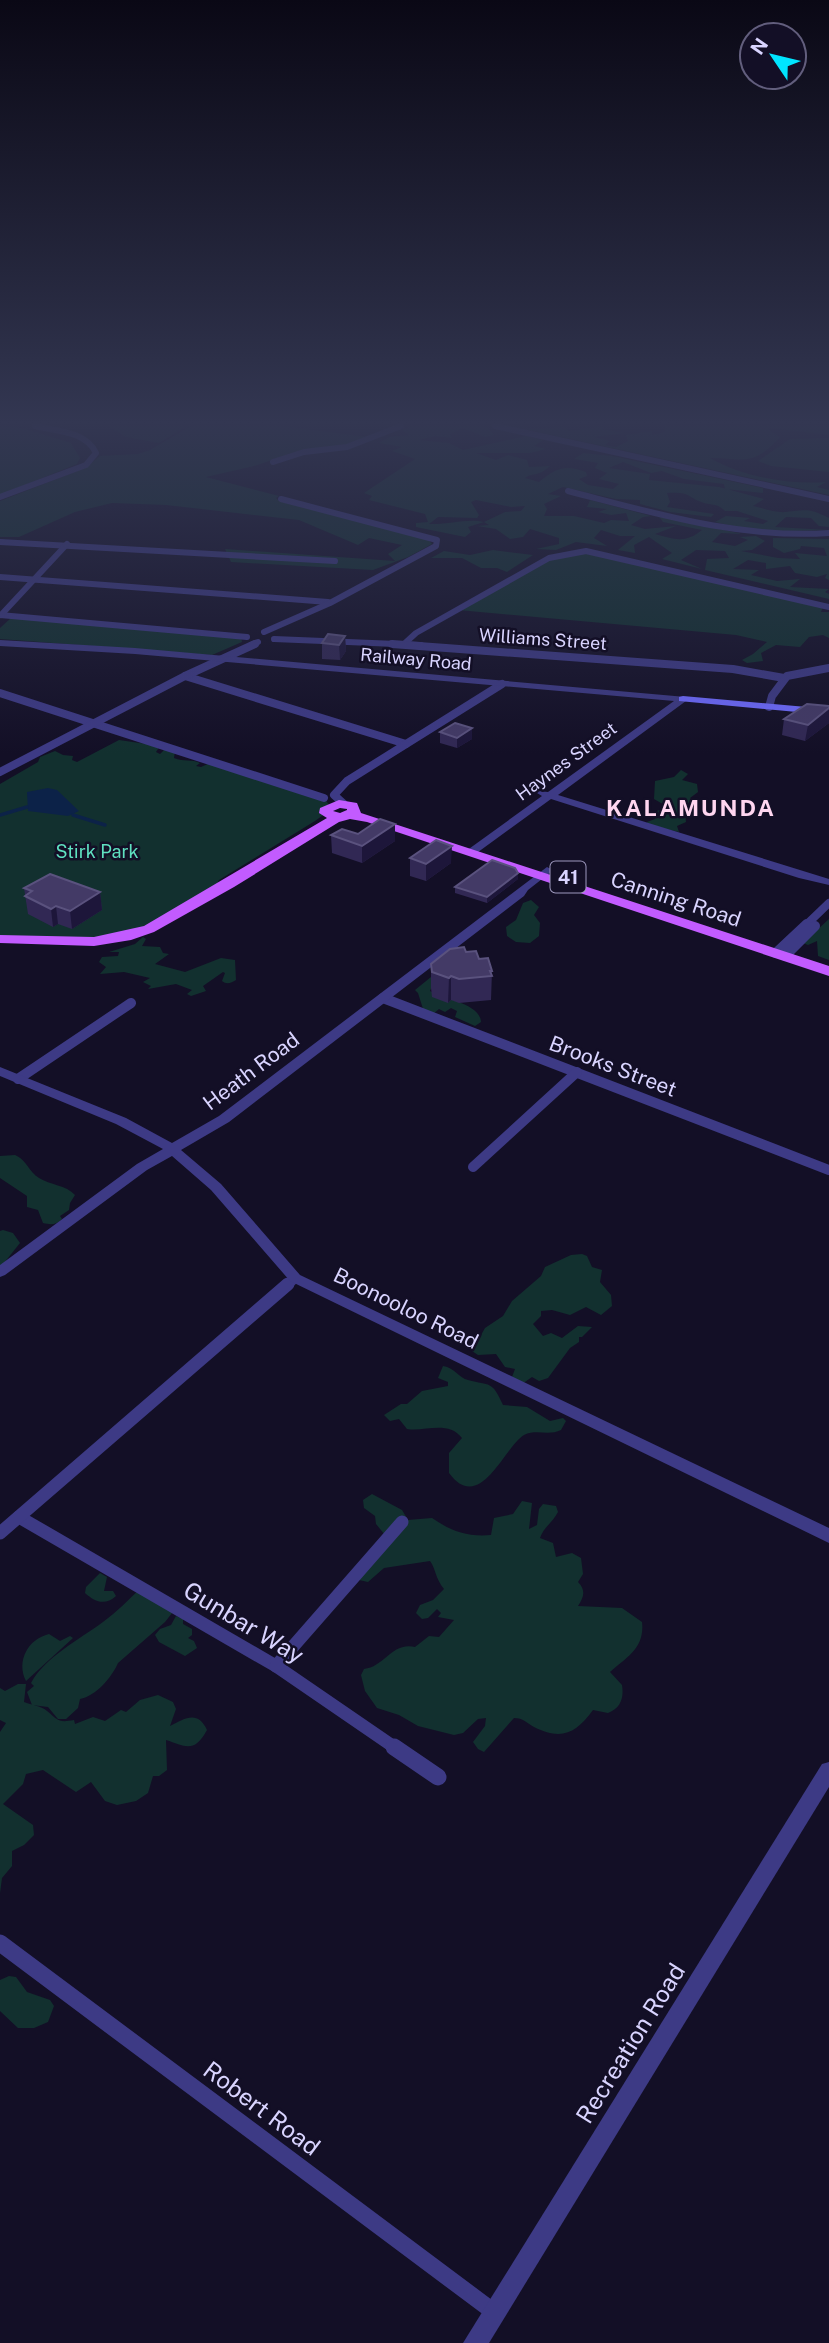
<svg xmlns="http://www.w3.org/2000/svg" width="829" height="2343" font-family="'Public Sans',sans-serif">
<rect width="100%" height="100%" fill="#130f26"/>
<g fill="#12302f" fill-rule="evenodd">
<path d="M0,426L23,428L71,443L80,458L77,464L0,495Z"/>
<path d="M109,426H187L159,443L126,437Z"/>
<path d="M191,426H281L368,437L345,445L299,451L254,466L206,477L279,496L276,498L278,500L427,538L432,544L408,557L373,570L231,562L225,549L395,561L388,554L402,545L369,538L358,545L299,520L166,505L112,503L75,512L19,537H0V501L85,468L100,456L138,454L150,450Z"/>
<path d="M411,426H482L488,428L494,435L485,437L463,428L450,434L452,438L435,436L419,440L449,443L463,450L526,436L543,440L534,446L546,449L530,453H476L496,460L508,455L527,460L529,467L550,466C538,477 534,472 525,478L539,482C556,468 565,464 586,472L587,476L579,479L588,485L613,489L619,484L599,479L607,473L595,468L598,463L574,459L583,453L612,456L763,488V493L725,489L724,484L684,479L662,471L651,473L623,462L609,468L650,474L649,480L719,487L764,499L753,506C763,508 776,513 786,512C807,510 808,508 829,518V527L819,526L811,518L786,517L775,527L829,530L761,532L715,522L726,516L750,518L744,521L763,524L768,521L737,511H725C717,503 714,506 704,503C685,497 693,492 667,493L670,502L667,507L714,514L711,517L670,512L640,504V500L616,499L563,487L548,494L561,496L544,504L547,509L544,516H574L604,523L611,520L629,521L626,513L611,515L598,512L607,509L587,507L590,500L651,516L643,517L631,525L645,529L676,526L655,534C674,539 685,544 702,530L663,522L658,515L742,534L721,533L712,542L735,546L748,540L740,537L756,536L765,541L752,550L741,551L778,558L800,559L795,553L827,556L824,548L801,546L800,549L784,553L773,547V538L829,539V580L825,578L827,574L817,577L795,573L790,566L766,569V563L748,560L733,569L759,570L751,575L777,581L800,579L790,587L829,589L825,592L829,594V599L705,570L707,559L729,558L725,551L696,550L681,560L702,569L662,559L672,553L649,537L634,545L635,553L618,550L635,536H620L601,530L594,538L607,546L576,542L556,550L536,549L559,544V538L530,529L523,537L510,539L496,529L477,526L489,525L484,522L468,527L471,532L465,537L416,527V523L428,522L425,514L369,500L372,496L364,493L415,459L392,451L402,447L379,443L389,437L409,435L402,430ZM476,500L511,507L525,506L521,511L505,512L484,522C467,518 448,525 429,524L438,517L477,518L479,515L471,502Z"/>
<path d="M511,426L534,429L564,427L568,431L605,426L602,429L625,433L594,437L610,441L605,445L616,447L628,441L626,435L652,431V435L665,432L664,426H829V435L771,428L769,430L780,437C754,466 745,459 710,458C743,477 789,485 826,482L817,487L829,490V495Z"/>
<path d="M829,438V472L771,466L758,461L790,439Z"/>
<path d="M493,550L533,555L507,572L497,568H481L462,558H431L444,551L470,555Z"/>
<path d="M586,551L823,607L821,612H829V638L823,635L809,637L800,647L776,645L761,653L763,661L747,663L742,660L753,654L767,642L736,635L458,610L549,558Z"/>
<path d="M11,618L241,637L242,642L212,655L0,639V628Z"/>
<path d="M119,740L160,746L156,752L160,754L165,749L175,751L174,758C184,762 192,759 200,763L196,766L201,767L210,763L324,798L330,806L326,813L315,821L219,880L214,890L162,922L115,939H0V784L38,762L40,757L55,751L63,755L73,756L72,760L77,762Z"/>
<path d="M681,770L688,774L682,780L697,784L698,792L690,798L698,802L693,809L700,813L685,812L686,822L677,826L679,832L648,825L647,822L655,819L654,812L668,807L654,799L655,781L674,777Z"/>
<path d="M531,900L539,907L534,915L540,923L539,936L530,943L516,942L507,936L506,927L516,920L523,903Z"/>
<path d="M829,919V960L818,956L817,941L808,945L803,943Z"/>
<path d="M143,937L146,939L142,946L160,947L163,953L169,954L155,964L185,972L221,958L235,960L236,980C231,983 227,985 222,981L225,973L223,972L203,986L206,991L191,996L187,994L192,990L176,984L148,989L151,986L143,982L150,978L124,972L100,974L106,967L99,962L102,957L118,956L119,952H109L135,944Z"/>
<path d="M431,977L434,982L430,991C444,1000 480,1003 481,1022L475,1026L455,1017L457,1011L451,1008L445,1012L439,1009L433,1014L424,1012L418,993L415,990Z"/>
<path d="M15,1155C26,1159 29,1172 39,1178C50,1185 66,1185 75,1195L70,1203L69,1210L60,1216L62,1219C56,1225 51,1225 43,1223L38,1210L27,1207V1196L0,1178V1156Z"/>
<path d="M3,1230L13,1233L20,1243L0,1268V1231Z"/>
<path d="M582,1254L587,1256L592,1267L602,1270L600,1282L611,1295L612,1306L601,1315L586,1307L570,1315L552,1310L541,1311V1316L533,1324L543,1336L551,1333L562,1338L578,1326L592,1327L582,1337H579V1342L570,1348L548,1378L539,1381L532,1377L522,1384L512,1377L515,1369L505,1367L496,1354L478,1355L472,1351L485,1328L503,1316L512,1301L541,1276L545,1267L571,1255Z"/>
<path d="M443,1366C455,1368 459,1378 468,1380C490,1386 492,1380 503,1405L527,1407L550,1421L563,1418L566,1421L561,1430C549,1436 536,1429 524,1435C504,1447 480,1515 449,1473V1453L462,1438C448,1420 425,1432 407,1429L399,1419L390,1421L384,1415L401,1404H407L422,1391L448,1386V1382L438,1378Z"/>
<path d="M372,1494L402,1510L408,1520L432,1518C451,1531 467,1537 491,1535L494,1518L513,1514L522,1501L532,1503L529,1529L537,1525L539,1509L543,1504L556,1506L558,1512C553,1522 543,1528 540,1538L553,1543L556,1557L572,1553L581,1558L583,1574L578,1582C586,1590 584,1597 578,1606L622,1608L642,1622C645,1648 627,1657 610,1672L622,1685C624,1698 621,1708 608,1713L593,1710C576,1733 562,1741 534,1727C527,1723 523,1718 514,1718L484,1752L478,1749L473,1742L485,1726L486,1718L478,1719L463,1733L454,1735L418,1726L399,1715L377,1708L365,1691L361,1675L364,1669C385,1667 391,1642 415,1647L429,1636L439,1637L454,1620L438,1617L441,1613L437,1609L428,1618L422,1619L416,1613L420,1605L433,1600L444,1589C435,1578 436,1569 430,1561L384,1568L368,1582L359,1580L385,1535L376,1524L375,1516L364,1508L363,1500Z"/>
<path d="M100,1573L107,1577L104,1591H113L116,1596C105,1606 95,1602 85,1593L86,1587Z"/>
<path d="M141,1588L176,1608L165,1622L118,1663C112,1677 96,1696 80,1699L78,1708L66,1719H58L48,1707L32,1705L27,1692L34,1686L31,1683C45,1657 80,1639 103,1622C117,1612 129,1599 141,1588Z"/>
<path d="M176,1616L183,1619V1624L192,1629V1635L188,1638L194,1641L197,1648L185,1656L159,1642L155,1635L160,1629L171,1625Z"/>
<path d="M49,1634L60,1641L70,1636L73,1638L26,1681C16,1661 28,1639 49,1634Z"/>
<path d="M18,1684H26L24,1702C31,1705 42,1706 47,1711C58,1720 58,1723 74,1720L75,1724L93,1717L105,1721L121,1710L126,1712L140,1700L158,1695L173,1702L176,1709L170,1726C185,1718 198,1710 207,1730C194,1754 185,1746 166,1740L167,1770L159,1776H153L148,1793L136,1801L117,1805L105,1801L91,1782L76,1792L43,1770L26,1774L23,1784L3,1804L33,1825L34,1835L24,1845L12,1851V1866L2,1878L0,1893V1732L6,1723L0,1720V1688L5,1691Z"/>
<path d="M9,1976L16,1977L27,1992L50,2000L54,2006L48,2022L34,2028H18L0,2011V1980Z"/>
</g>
<path fill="#0c2248" d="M48,788L57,790L79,811L68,816L28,811L27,792Z"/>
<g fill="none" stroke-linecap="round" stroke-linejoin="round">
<g stroke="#0c2248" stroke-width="3.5">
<path d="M0,815L27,807"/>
<path d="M73,815L105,825"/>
</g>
<g stroke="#3d3a85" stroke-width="6">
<path d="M495,426L829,499"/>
<path d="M273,462L304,452L347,447L401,426"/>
<path d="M568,491C654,513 739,539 829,533"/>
<path d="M0,497L86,465L96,453C86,431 56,431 35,426"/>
<path d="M0,542L335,561"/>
<path d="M0,577L328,602"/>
<path d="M0,615L247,637"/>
<path d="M1,615L67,544"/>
<path d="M264,632L330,603L436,546L437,540L281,499"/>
<path d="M274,639L421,645"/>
<path d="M404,644L416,633L549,558L586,551L829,607"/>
<path d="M251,645L258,642"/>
</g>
<g stroke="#3d3a85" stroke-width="8">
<path d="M392,644L733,669L784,678"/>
<path d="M185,676L406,744"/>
<path d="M0,693L324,798"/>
<path d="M769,707L772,696L787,676L829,668"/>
<path d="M0,772L185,676L255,644"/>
<path d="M344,804L334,795L347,781L502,684"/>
<path d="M805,926L829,903"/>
</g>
<g stroke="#3d3a85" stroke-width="10">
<path d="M776,953L807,924"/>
<path d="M785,956L815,926"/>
<path d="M383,998L829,1170"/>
<path d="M18,1079L131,1003"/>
<path d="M473,1167L577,1072"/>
<path d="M286,1286L295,1278"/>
</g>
<g stroke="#3d3a85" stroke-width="13">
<path d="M19,1517L276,1666L397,1749"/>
<path d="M0,1533L288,1284"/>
<path d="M276,1666L402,1522"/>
</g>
<g stroke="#3d3a85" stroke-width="17">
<path d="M394,1747L438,1777"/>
<path d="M0,1943L494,2312"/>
</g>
<g fill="#3d3a85" fill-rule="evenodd">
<path d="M0,640L135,648L686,697V701L558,795L829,879V885L799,878L551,799L474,855H466V851L542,796L537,793L538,791L548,792L674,701L135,654L0,646Z"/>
<path d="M547,867L553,870L551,872L528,890L524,896L229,1122L181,1150L221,1184L300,1275L829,1528V1543L290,1281L211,1190L172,1156L147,1170L5,1275L0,1277V1265L137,1164L163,1149L116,1124L0,1076V1067L126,1118L172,1143L219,1116Z"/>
<path d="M829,1762V1787L489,2343H463L822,1764Z"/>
</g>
<path fill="#6f6bff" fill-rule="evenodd" d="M683,696L829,709V715L679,701V697Z"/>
<path fill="#c25bff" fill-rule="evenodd" d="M339,800L357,803L361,813L829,966V976L367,822L350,819L339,822L234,887L154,932L131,940L94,946L0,943V935L94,937L144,926L327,818L319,813L320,808ZM340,808L347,809V810L340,813L333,811Z"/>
</g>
<g fill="#312854">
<path d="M345,636L346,651L340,660L322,659V643Z"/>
<path d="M784,719L829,723L805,741L782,735Z"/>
<path d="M472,728V739L457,748L440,743V732Z"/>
<path d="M395,824V841L362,863L332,853L331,835L358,834Z"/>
<path d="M410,858L451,863L426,881L410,876Z"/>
<path d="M518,879L487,903L455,893V887Z"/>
<path d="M24,888L100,892L102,910L72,929L58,924L53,927L28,914Z"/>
<path d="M466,952L479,959L492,971L491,1000L459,1003L451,1000L448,1003L432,997L431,988V964Z"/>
</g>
<g fill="#1d163a">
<path d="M345,636L346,651L340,660L339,645Z"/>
<path d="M829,708V723L805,741L808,725Z"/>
<path d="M472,728V739L457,748V738Z"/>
<path d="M395,824V841L362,863V846Z"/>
<path d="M452,846L451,863L426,881V864Z"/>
<path d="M518,873V879L487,903V897Z"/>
<path d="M100,892L102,910L72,929L70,911Z"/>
<path d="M56,906L58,924L53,927L51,909Z"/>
<path d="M451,976V1000L448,1003L449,978Z"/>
</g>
<g fill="#433a66" stroke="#5a527e" stroke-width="2">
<path d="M328,634L345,636L339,645L322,643Z"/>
<path d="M807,704L829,706V708L808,725L784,719Z"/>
<path d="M455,723L472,728L457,738L440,732Z"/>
<path d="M380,819L395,824L362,846L331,835L342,829L358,834Z"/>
<path d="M436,840L452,846L426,864L410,858Z"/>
<path d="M492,860L515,868L518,873L487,897L455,887Z"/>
<path d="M50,874L100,892L70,911L56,906L51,909L25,896L32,891L24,888Z"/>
<path d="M464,947L466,952L476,951L479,959L488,958L492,971H490L492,976L459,979L451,976L449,978L432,972L431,964L450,949Z"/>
</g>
<linearGradient id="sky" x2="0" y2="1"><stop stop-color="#0a0815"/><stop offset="0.56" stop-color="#333752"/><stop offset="1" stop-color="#333752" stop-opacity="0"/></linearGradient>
<rect width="829" height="754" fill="url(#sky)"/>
<g text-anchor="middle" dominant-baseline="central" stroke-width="5" stroke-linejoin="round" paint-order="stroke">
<g font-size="18" fill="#d9d4ff" stroke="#130f26">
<text transform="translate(543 639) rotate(4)">Williams Street</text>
<text transform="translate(416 659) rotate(5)">Railway Road</text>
<text transform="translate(566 761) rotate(-36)">Haynes Street</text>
</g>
<g font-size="18" fill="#5fe0c0" stroke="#130f26">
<text x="97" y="851">Stirk Park</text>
</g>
<rect fill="#130f26" stroke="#9e99be" stroke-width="2" x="550.5" y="861.5" width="35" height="31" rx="5"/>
<g font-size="19" font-weight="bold" fill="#d9d4ff">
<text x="568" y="877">41</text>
</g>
<g font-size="21" fill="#d9d4ff" stroke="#130f26">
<text transform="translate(676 899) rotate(18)">Canning Road</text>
<text transform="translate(613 1066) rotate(21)">Brooks Street</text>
<text transform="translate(251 1071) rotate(-37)">Heath Road</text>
<text transform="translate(406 1308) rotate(26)">Boonooloo Road</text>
</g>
<g font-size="23" font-weight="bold" letter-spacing="2" fill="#ffd6f0" stroke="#130f26">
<text x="691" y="807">KALAMUNDA</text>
</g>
<g font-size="24" fill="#d9d4ff" stroke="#130f26">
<text transform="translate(244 1622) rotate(31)">Gunbar Way</text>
<text transform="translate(630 2043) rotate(-58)">Recreation Road</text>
<text transform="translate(262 2108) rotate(37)">Robert Road</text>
</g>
</g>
<g transform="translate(773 56) rotate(305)"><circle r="33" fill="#130f26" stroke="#625e7d" stroke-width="2"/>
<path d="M0-5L12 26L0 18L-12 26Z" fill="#00e5ff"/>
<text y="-10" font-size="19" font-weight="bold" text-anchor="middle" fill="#d9d4ff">N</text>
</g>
</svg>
